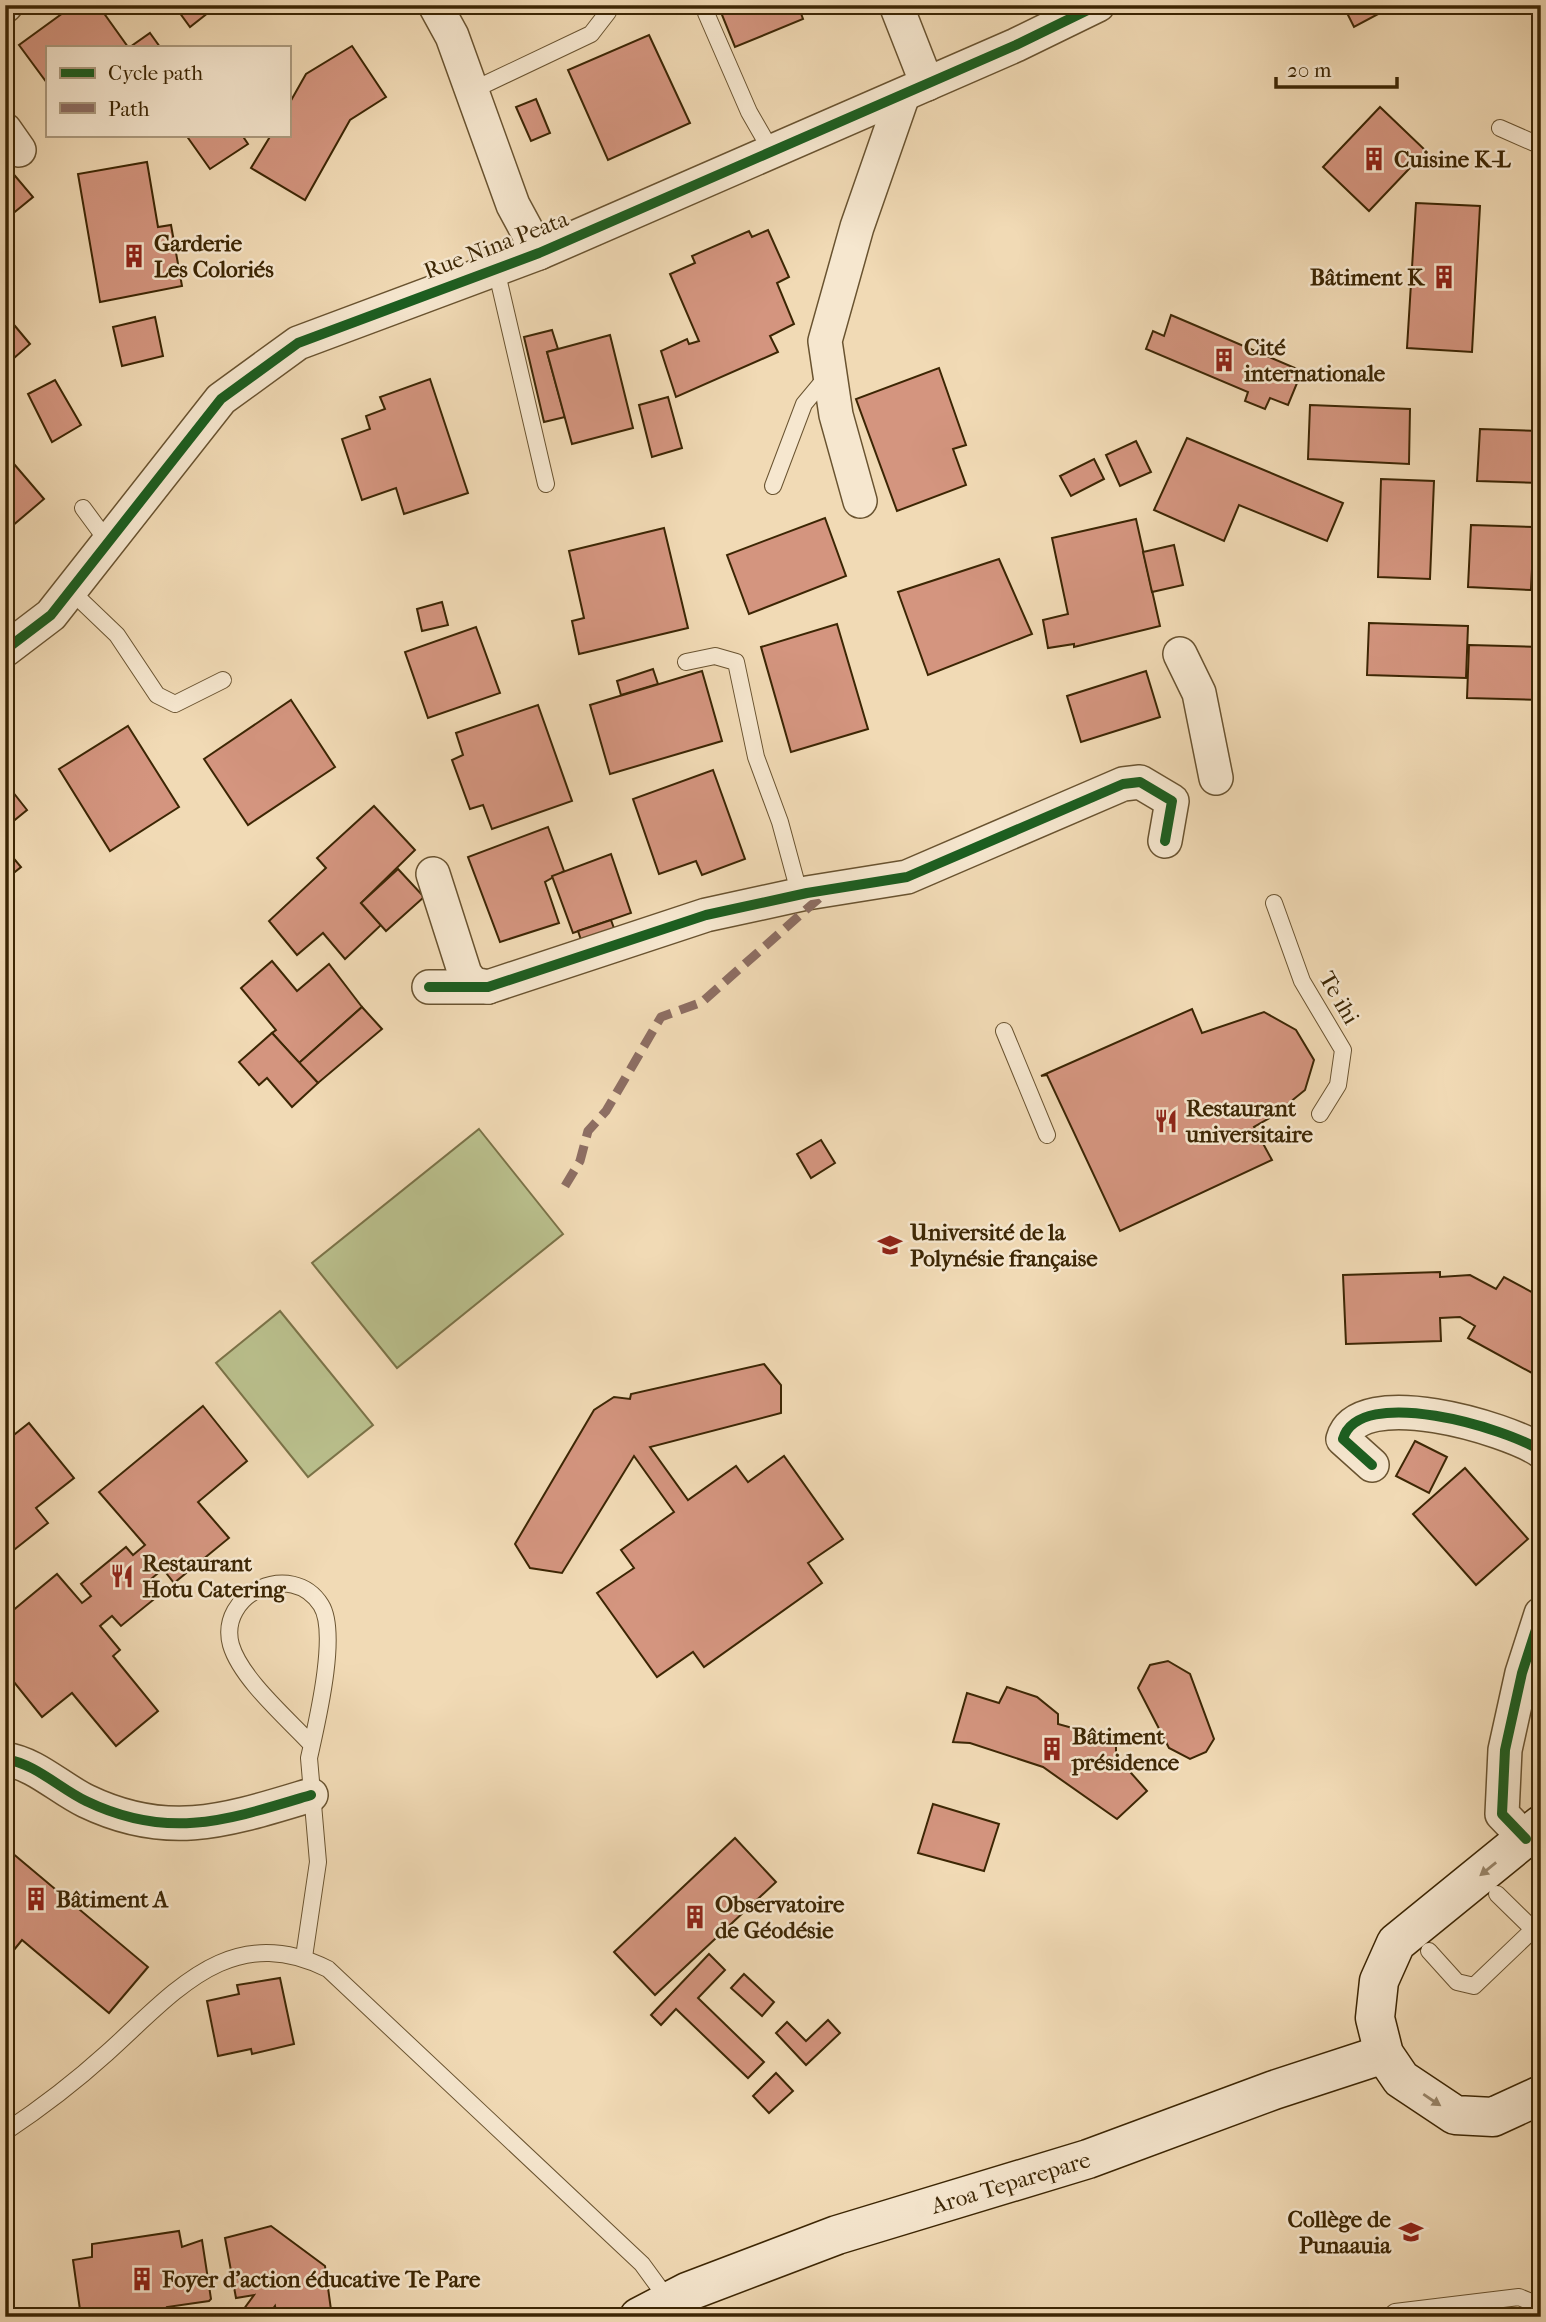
<svg xmlns="http://www.w3.org/2000/svg" width="1546" height="2322" font-family="'IM FELL French Canon',serif">
<rect width="100%" height="100%" fill="#f1dab5"/>
<filter id="stains"><feTurbulence type="fractalNoise" baseFrequency=".00286" numOctaves="4"/><feColorMatrix values="0 0 0 0 .2 0 0 0 0 .09 0 0 0 0 .02 0 0 0 .5 -.17"/></filter>
<radialGradient id="worn" r=".72"><stop offset=".6" stop-color="#630" stop-opacity="0"/><stop offset="1" stop-color="#630" stop-opacity=".3"/></radialGradient>
<g fill="#bac08d" stroke="#7b7348" stroke-width="2">
<path d="M479,1129L563,1234L397,1368L312,1263Z"/>
<path d="M280,1311L373,1425L308,1477L216,1363Z"/>
</g>
<g fill="#d4957f" stroke="#3c2604" stroke-width="2">
<path d="M74,5H98L128,47H47V83L19,45Z"/>
<path d="M174,5H218L190,27Z"/>
<path d="M718,5H798L803,19L735,47Z"/>
<path d="M1343,5H1395L1354,27Z"/>
<path d="M150,33L160,47H130Z"/>
<path d="M649,35L690,123L608,160L568,70Z"/>
<path d="M352,46L386,97L350,120L305,200L251,168L271,135H289V104L306,74Z"/>
<path d="M536,99L550,133L531,141L516,107Z"/>
<path d="M1380,107L1426,151L1369,211L1323,167Z"/>
<path d="M186,135H242L248,144L210,169Z"/>
<path d="M147,162L158,227L171,225L182,286L100,302L78,174Z"/>
<path d="M5,164L33,197L5,220Z"/>
<path d="M1416,203L1480,206L1472,352L1407,348Z"/>
<path d="M768,230L789,277L777,283L794,324L770,336L778,352L676,397L661,351L687,339L689,344L699,341L670,274L695,263L692,256L749,231L752,237Z"/>
<path d="M1541,297V355L1538,354Z"/>
<path d="M5,314L30,344L5,366Z"/>
<path d="M1171,315L1302,371L1288,405L1270,398L1265,409L1245,401L1248,392L1146,349L1153,331L1164,336Z"/>
<path d="M155,317L163,356L122,366L113,327Z"/>
<path d="M552,330L558,349L547,352L565,417L544,422L524,337Z"/>
<path d="M610,335L633,428L572,444L547,352Z"/>
<path d="M939,368L966,445L953,449L966,485L897,511L856,399Z"/>
<path d="M430,379L468,493L404,514L396,488L362,500L342,439L370,429L366,416L385,409L380,397Z"/>
<path d="M55,380L81,425L52,442L28,394Z"/>
<path d="M668,397L682,448L652,457L639,405Z"/>
<path d="M1310,405L1410,409L1409,464L1308,459Z"/>
<path d="M1480,429L1541,431V483L1477,481Z"/>
<path d="M1187,438L1343,503L1327,541L1239,505L1224,541L1154,510Z"/>
<path d="M1136,441L1151,472L1120,486L1106,455Z"/>
<path d="M8,457L44,499L5,532V459Z"/>
<path d="M1094,459L1104,479L1071,496L1060,476Z"/>
<path d="M1381,479L1434,481L1430,579L1378,577Z"/>
<path d="M825,518L846,576L749,614L727,555Z"/>
<path d="M1136,519L1160,626L1074,647V644L1048,648L1043,620L1068,614L1052,538Z"/>
<path d="M1471,525L1534,527L1531,590L1468,587Z"/>
<path d="M664,528L688,628L579,654L572,621L584,618L569,551Z"/>
<path d="M1174,545L1183,585L1152,592L1143,552Z"/>
<path d="M999,559L1032,634L928,675L898,592Z"/>
<path d="M442,602L448,625L422,631L417,609Z"/>
<path d="M1369,623L1468,626L1466,678L1367,675Z"/>
<path d="M837,624L868,729L791,752L761,647Z"/>
<path d="M476,627L500,693L428,718L405,652Z"/>
<path d="M1469,645L1541,647V700L1467,698Z"/>
<path d="M653,669L658,684L621,695L617,681Z"/>
<path d="M702,671L722,741L610,774L590,705Z"/>
<path d="M1146,671L1160,717L1081,742L1067,696Z"/>
<path d="M291,700L335,767L248,825L204,759Z"/>
<path d="M538,705L572,801L492,829L483,805L470,809L452,760L463,755L456,733Z"/>
<path d="M128,726L179,807L110,851L59,769Z"/>
<path d="M713,770L745,859L702,875L696,861L659,874L633,799Z"/>
<path d="M5,782L27,810L5,828Z"/>
<path d="M374,806L415,850L361,903L381,925L345,959L323,933L297,955L269,921L326,868L317,858Z"/>
<path d="M548,827L564,871L545,882L559,923L500,942L468,857Z"/>
<path d="M5,848L21,867L5,880Z"/>
<path d="M611,854L631,913L573,933L552,876Z"/>
<path d="M398,869L424,897L386,931L361,903Z"/>
<path d="M611,920L616,934L583,946L578,931Z"/>
<path d="M272,961L297,991L329,964L362,1007L299,1063L272,1033L276,1030L241,988Z"/>
<path d="M362,1007L382,1029L318,1083L299,1063Z"/>
<path d="M1192,1009L1202,1033L1264,1012L1296,1030L1314,1060L1305,1090L1273,1116L1254,1127L1272,1160L1120,1231L1047,1075L1041,1076Z"/>
<path d="M272,1033L318,1083L292,1107L267,1078L259,1085L239,1062Z"/>
<path d="M821,1140L835,1163L811,1178L797,1154Z"/>
<path d="M1440,1272V1277L1470,1275L1496,1289L1504,1277L1541,1297V1378L1468,1338L1475,1326L1460,1317L1440,1318L1441,1341L1346,1344L1343,1275Z"/>
<path d="M764,1364L781,1385V1413L650,1447L688,1500L736,1466L748,1482L784,1456L843,1539L808,1563L822,1583L704,1667L693,1652L657,1677L597,1593L634,1568L621,1550L674,1512L634,1456L562,1573L530,1568L515,1544L594,1410L614,1397L630,1399L631,1394Z"/>
<path d="M203,1406L247,1461L198,1502L229,1538L174,1583L163,1569L151,1579L163,1592L121,1626L112,1616L100,1626L120,1650L113,1656L158,1711L116,1746L72,1693L42,1717L5,1671V1617L57,1574L82,1603L91,1596L81,1584L126,1547L133,1555L145,1545L99,1492Z"/>
<path d="M29,1423L74,1478L36,1508L48,1523L5,1557V1442Z"/>
<path d="M1415,1441L1447,1457L1429,1493L1396,1476Z"/>
<path d="M1465,1468L1528,1539L1476,1585L1413,1514Z"/>
<path d="M1168,1661L1190,1674L1214,1739L1206,1752L1190,1759L1169,1748L1138,1688L1150,1665Z"/>
<path d="M1007,1687L1037,1697L1058,1714V1724L1116,1740V1756L1147,1791L1117,1819L1043,1767L970,1743L953,1742L967,1693L999,1703Z"/>
<path d="M933,1804L999,1824L984,1871L918,1853Z"/>
<path d="M735,1838L776,1882L655,1995L614,1952Z"/>
<path d="M11,1852L148,1967L109,2013L22,1940L9,1956L5,1953V1858Z"/>
<path d="M709,1954L725,1970L698,1998L764,2062L748,2078L676,2009L661,2025L651,2015Z"/>
<path d="M744,1974L774,2002L762,2016L731,1988Z"/>
<path d="M280,1978L294,2044L252,2054L251,2049L218,2056L207,2001L239,1994L237,1985Z"/>
<path d="M828,2020L840,2033L806,2065L776,2033L787,2022L806,2041Z"/>
<path d="M776,2073L793,2091L769,2113L753,2096Z"/>
<path d="M271,2226L325,2266L332,2317H277L275,2306L267,2317H238L254,2295L236,2298L225,2238Z"/>
<path d="M179,2231L182,2247L202,2240L211,2299L209,2301L167,2307L169,2317H122L121,2309L101,2317H81L73,2260L92,2257V2244Z"/>
</g>
<g fill="none" stroke-linecap="round" stroke-linejoin="round">
<g stroke="#695330" stroke-width="18">
<g id="lane">
<path d="M706,13L749,112L772,152"/>
<path d="M471,91L591,34L608,12"/>
<path d="M1500,128L1541,146"/>
<path d="M496,269L546,484"/>
<path d="M773,486L804,404L829,374"/>
<path d="M83,508L108,542"/>
<path d="M70,590L117,635L157,695L175,704L223,680"/>
<path d="M686,662L715,656L736,662L756,757L780,822L796,881L807,893"/>
<path d="M1274,903L1302,981L1343,1050L1338,1085L1320,1114"/>
<path d="M1004,1031L1047,1135"/>
<path d="M1497,1894L1539,1935"/>
<path d="M1429,1951L1457,1982L1474,1986L1541,1922"/>
<path d="M304,1957L318,1862L309,1758C316,1726 339,1633 321,1605C292,1559 217,1594 231,1645C241,1679 288,1719 312,1745"/>
<path d="M5,2132C41,2108 75,2082 107,2053C174,1993 230,1920 328,1969L642,2264L669,2301"/>
<path d="M1389,2317L1395,2312L1519,2297L1541,2306"/>
</g>
</g>
<g stroke="#695330" stroke-width="36">
<g id="street">
<path d="M435,5L452,36L513,205L539,253"/>
<path d="M896,5L927,84"/>
<path d="M5,6L6,5"/>
<path d="M5,130L19,150"/>
<path d="M860,501L836,415L825,341L857,227L903,95"/>
<path d="M5,650L51,615L221,399L298,343L539,253L1016,45L1098,5"/>
<path d="M1180,654L1199,693L1216,778"/>
<path d="M433,874L465,974L473,984L488,987"/>
<path d="M429,987H488L706,915L807,893L907,877L1123,784L1140,782L1172,801L1165,841"/>
<path d="M1372,1465L1343,1439C1359,1384 1507,1428 1541,1451"/>
<path d="M5,1759C36,1764 59,1788 86,1801C169,1841 228,1820 311,1795"/>
<path d="M1526,1839L1502,1814L1505,1750L1522,1673L1541,1614"/>
</g>
</g>
<g stroke="#3c2604" stroke-width="41">
<g id="secondary">
<path d="M1541,1825L1396,1943L1379,1981L1375,2018L1384,2054L1401,2079L1455,2115L1493,2117L1541,2095"/>
<path id="s1" d="M639,2317L687,2292L837,2235L1088,2159L1274,2090L1384,2054"/>
</g>
</g>
<use href="#lane" stroke="#f6e7cf" stroke-width="16"/>
<use href="#street" stroke="#f6e7cf" stroke-width="33"/>
<use href="#secondary" stroke="#f6e7cf" stroke-width="38"/>
<path stroke="#8d6e63" stroke-width="9" stroke-dasharray="18 9" stroke-linecap="butt" d="M565,1186L580,1161L588,1131L606,1111L661,1017L702,1002L826,892"/>
<g stroke="#f6e7cf" stroke-width="15">
<g id="cycleway">
<path d="M5,650L51,615L221,399L298,343L539,253L1016,45L1098,5"/>
<path d="M429,987H488L706,915L807,893L907,877L1123,784L1140,782L1172,801L1165,841"/>
<path d="M1372,1465L1343,1439C1359,1384 1507,1428 1541,1451"/>
<path d="M5,1759C36,1764 59,1788 86,1801C169,1841 228,1820 311,1795"/>
<path d="M1526,1839L1502,1814L1505,1750L1522,1673L1541,1614"/>
</g>
</g>
<use href="#cycleway" stroke="#1b5e20" stroke-width="10"/>
</g>
<defs><path id="oneway-solid" d="M-6-.8H1V-3.2L6.5 0L1 3.2V.8H-6Z" transform="scale(1.75)"/></defs>
<g fill="#99866a">
<use href="#oneway-solid" transform="translate(1488 1869) rotate(141)"/>
<use href="#oneway-solid" transform="translate(1432 2100) rotate(34)"/>
</g>
<defs>
<g id="building-bare" transform="scale(1.89)"><path d="M-4-6H4V6H1V3H-1V6H-4ZM-2.5-4.3h1.7v1.8h-1.7ZM.8-4.3h1.7v1.8H.8ZM-2.5-1h1.7V.8h-1.7ZM.8-1h1.7V.8H.8Z" fill="#8f2418" stroke="#f6e7cf" stroke-width="2.5" paint-order="stroke"/></g>
<g id="restaurant-bare" transform="scale(1.89)"><path d="M-5-6h1v4h1v-4h1v4h1v-4h1v5L-1.5 .5V6h-2V.5L-5-1ZM5-6V6H3V1.5H1.5Q1.5-4 5-6Z" fill="#8f2418" stroke="#f6e7cf" stroke-width="2.5" paint-order="stroke"/></g>
<g id="university-bare" transform="scale(1.89)"><path d="M0-5L7-2L0 1L-7-2ZM-4 1L0 2.5L4 1V4Q0 6-4 4Z" fill="#8f2418" stroke="#f6e7cf" stroke-width="2.5" paint-order="stroke"/></g>
<g id="school-bare" transform="scale(1.89)"><path d="M0-5L7-2L0 1L-7-2ZM-4 1L0 2.5L4 1V4Q0 6-4 4Z" fill="#8f2418" stroke="#f6e7cf" stroke-width="2.5" paint-order="stroke"/></g>
</defs>
<g fill-rule="evenodd">
<use href="#building-bare" x="1374" y="159"/>
<use href="#building-bare" x="134" y="256"/>
<use href="#building-bare" x="1444" y="277"/>
<use href="#building-bare" x="1224" y="360"/>
<use href="#restaurant-bare" x="1166" y="1121"/>
<use href="#university-bare" x="890" y="1245"/>
<use href="#restaurant-bare" x="122" y="1576"/>
<use href="#building-bare" x="1052" y="1749"/>
<use href="#building-bare" x="36" y="1899"/>
<use href="#building-bare" x="695" y="1917"/>
<use href="#school-bare" x="1411" y="2232"/>
<use href="#building-bare" x="142" y="2279"/>
</g>
<g text-anchor="middle" dominant-baseline="central" stroke-width="5" stroke-linejoin="round" paint-order="stroke">
<g font-size="23" font-weight="bold" fill="#3c2604" stroke="#f6e7cf" text-anchor="start">
<text x="1394" y="159">Cuisine K-L</text>
<text x="154" y="243">Garderie<tspan x="154" dy="26">Les Coloriés</tspan></text>
<text x="1424" y="277" text-anchor="end">Bâtiment K</text>
<text x="1244" y="347">Cité<tspan x="1244" dy="26">internationale</tspan></text>
<text x="1186" y="1108">Restaurant<tspan x="1186" dy="26">universitaire</tspan></text>
<text x="910" y="1232">Université de la<tspan x="910" dy="26">Polynésie française</tspan></text>
<text x="142" y="1563">Restaurant<tspan x="142" dy="26">Hotu Catering</tspan></text>
<text x="1072" y="1736">Bâtiment<tspan x="1072" dy="26">présidence</tspan></text>
<text x="56" y="1899">Bâtiment A</text>
<text x="715" y="1904">Observatoire<tspan x="715" dy="26">de Géodésie</tspan></text>
<text x="1391" y="2219" text-anchor="end">Collège de<tspan x="1391" dy="26">Punaauia</tspan></text>
<text x="162" y="2279">Foyer d'action éducative Te Pare</text>
</g>
<g font-size="23" fill="#3c2604" stroke="#f6e7cf">
<text transform="translate(496 245) rotate(-21)">Rue Nina Peata</text>
<text transform="translate(1339 998) rotate(60)">Te ihi</text>
<text stroke="none"><textPath href="#s1" startOffset="396">Aroa Teparepare</textPath></text>
</g>
</g>
<rect width="1546" height="2322" fill="none" stroke="#f1dab5" stroke-width="28"/>
<rect x="7" y="7" width="1532" height="2308" fill="none" stroke="#3c2604" stroke-width="3.5"/>
<rect x="14" y="14" width="1518" height="2294" fill="none" stroke="#3c2604" stroke-width="2"/>
<rect x="46" y="46" width="245" height="91" fill="#f6e7cf" stroke="#ac9a7e" stroke-width="2"/>
<rect x="60" y="68" width="35" height="10" fill="#1b5e20" stroke="#ac9a7e" stroke-width="2"/>
<text x="108" y="80" font-size="21" fill="#3c2604">Cycle path</text>
<rect x="60" y="103" width="35" height="10" fill="#8d6e63" stroke="#ac9a7e" stroke-width="2"/>
<text x="108" y="116" font-size="21" fill="#3c2604">Path</text>
<path d="M1276 77v10h121v-10" fill="none" stroke="#3c2604" stroke-width="3.5"/>
<text x="1287" y="77" font-size="21" fill="#3c2604" stroke="#f6e7cf" stroke-width="5" paint-order="stroke">20 m</text>
<rect width="100%" height="100%" filter="url(#stains)"/>
<rect width="100%" height="100%" fill="url(#worn)"/>
</svg>
